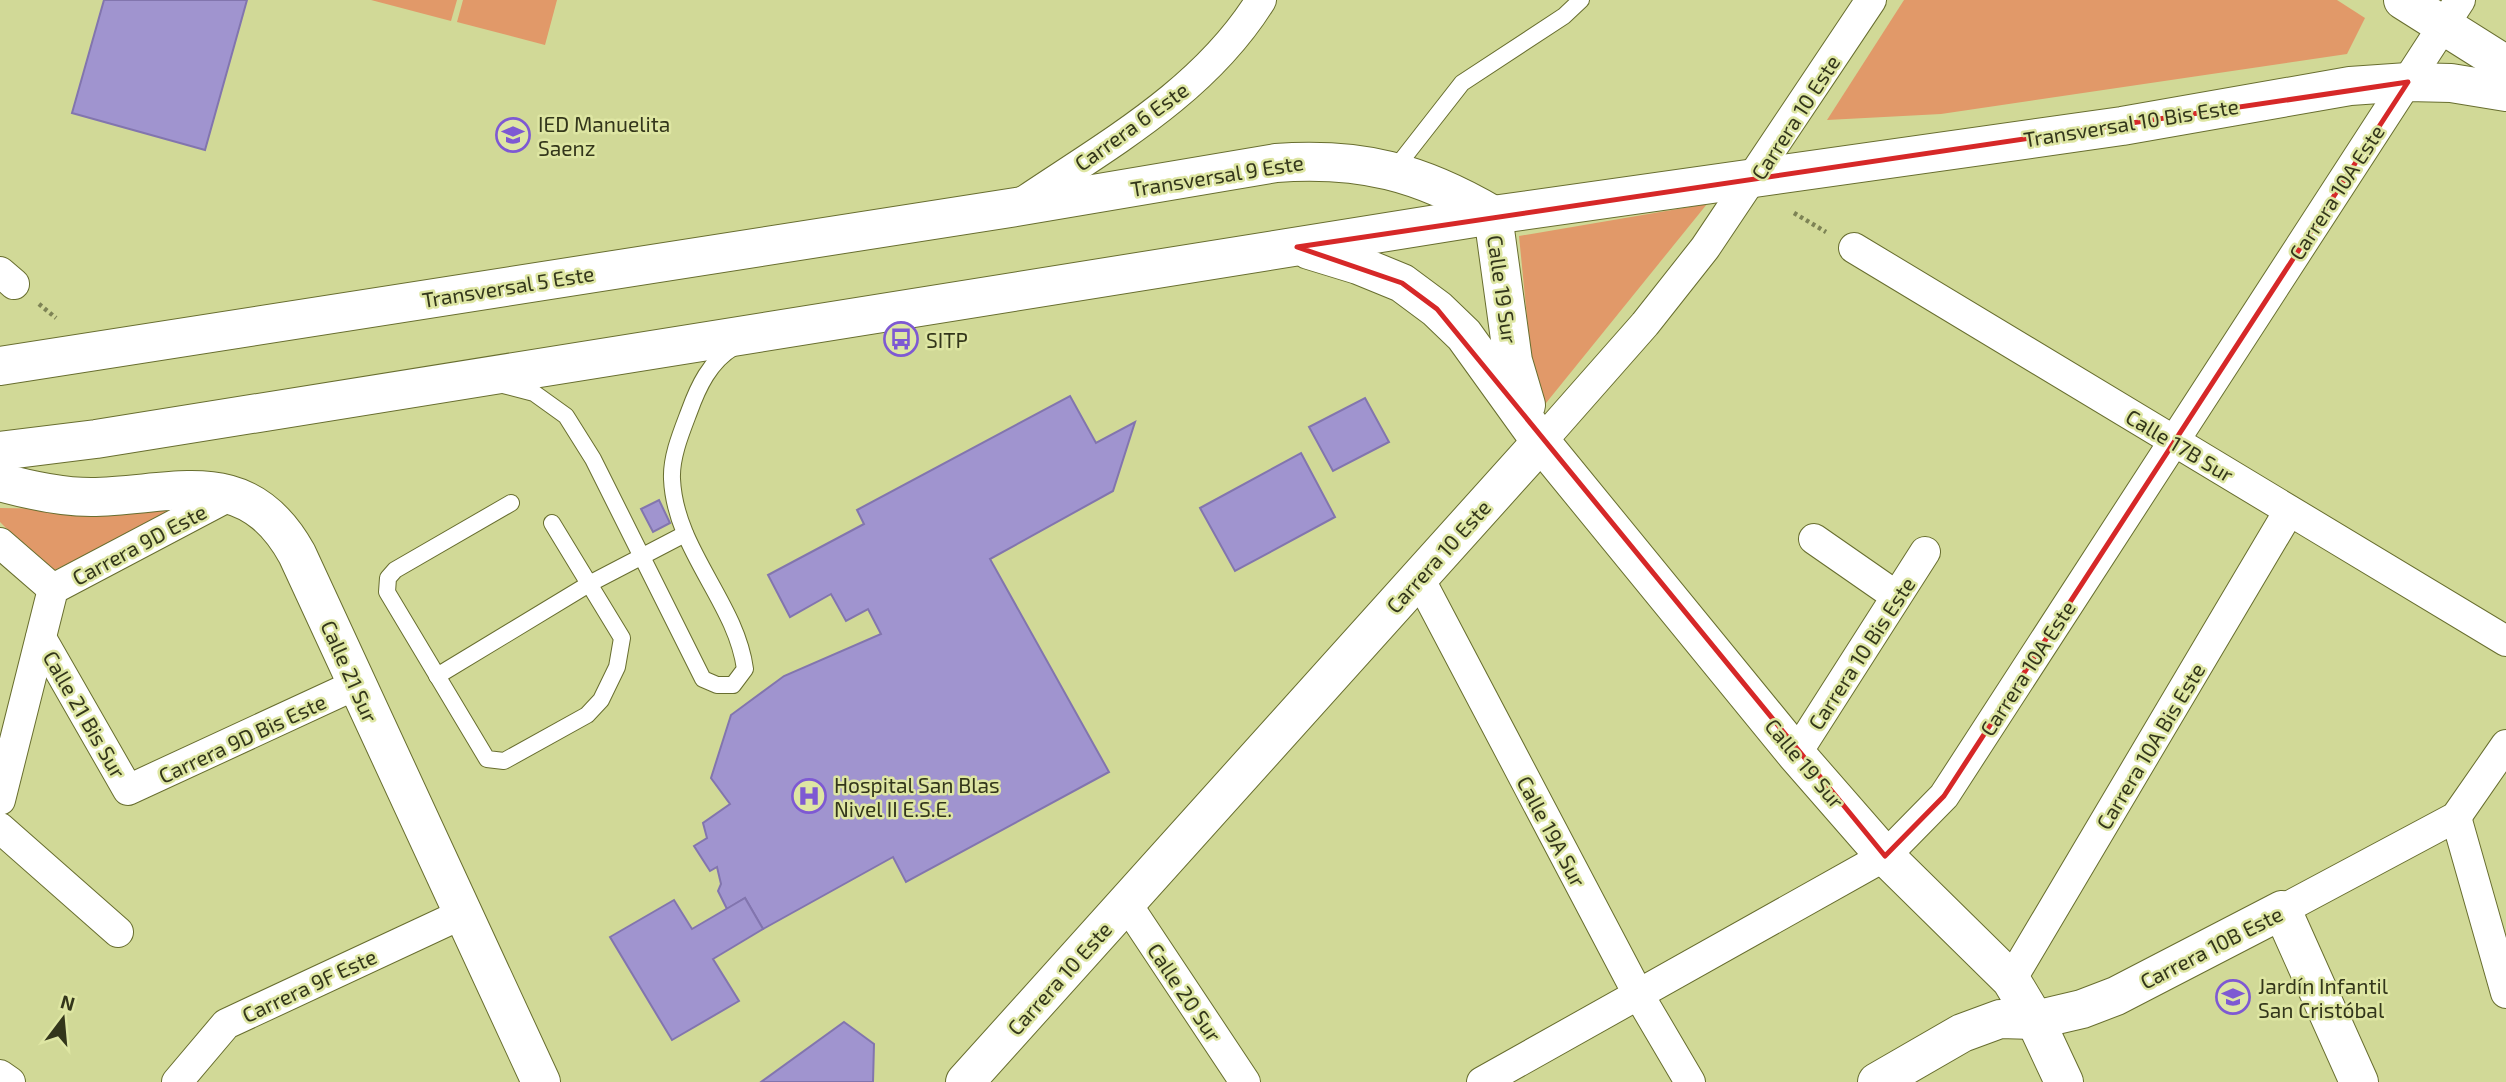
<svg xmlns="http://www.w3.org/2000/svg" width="2506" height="1082" font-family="'Exo 2',sans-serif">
<rect width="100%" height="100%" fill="#d1d997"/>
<g fill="#e19969">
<path d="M371,0H457L451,21Z"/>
<path d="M463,0H557L545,45L457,22Z"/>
<path d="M1904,0H2337L2365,18L2347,54L1941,114L1827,120Z"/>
<path d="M1707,204L1542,408L1530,348L1519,236Z"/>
<path d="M0,508L181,511L50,572L0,522Z"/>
</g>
<g fill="#a094cf" stroke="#8275ae" stroke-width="2">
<path d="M104,0H247L205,150L72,113Z"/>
<path d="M1070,396L1096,443L1135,422L1113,491L990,559L1109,772L906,882L893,857L763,929L745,898L727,909L718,891L721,884L717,867L710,871L694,846L707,838L703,823L730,804L711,778L731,715L784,676L881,634L868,609L846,621L831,594L790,617L768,575L864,524L857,510Z"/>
<path d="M1365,398L1389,442L1333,471L1309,427Z"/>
<path d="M1301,453L1335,517L1235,571L1200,508Z"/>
<path d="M659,500L670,523L653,532L641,509Z"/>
<path d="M745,898L763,929L713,959L739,1001L672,1040L610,937L674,900L692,929Z"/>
<path d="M844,1022L874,1044L873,1082H761Z"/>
</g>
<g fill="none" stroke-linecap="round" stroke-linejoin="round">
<g stroke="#686e2f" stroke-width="18">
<g id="lane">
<path d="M1394,170L1462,83L1564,16L1581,0"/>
<path d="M503,385L534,393L566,416L593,459L703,679L717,685H733L745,669C736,602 675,550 672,479C671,457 681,433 689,412C698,387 710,361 734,347"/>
<path d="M511,503L395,570L388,578L387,592L487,759L504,761L587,715L601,700L617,667L622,638L552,523"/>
<path d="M437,676L589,584L685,534"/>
</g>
</g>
<g stroke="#686e2f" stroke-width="32">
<g id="street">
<path d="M1020,204C1107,145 1204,92 1261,0"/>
<path d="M1854,248L2506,641"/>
<path d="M0,272L14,284"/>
<path d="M1541,442L1645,324L1705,248L1871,0"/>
<path d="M1814,539L1896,596"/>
<path d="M0,543L53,589"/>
<path d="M1419,578L1637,992L1690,1082"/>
<path d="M41,638L128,790L355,685"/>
<path d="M1796,754L1925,552"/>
<path d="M0,800L53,589L231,495"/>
<path d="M2456,817L2506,993"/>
<path d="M0,828L118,932"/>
<path d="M1126,903L1245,1082"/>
<path d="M2282,910L2456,817L2506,745"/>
<path d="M2011,980L2289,511"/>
<path d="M0,1075L10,1082"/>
<path d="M177,1082L226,1024L462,914"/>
<path d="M1482,1082L1885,856L1944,796L2460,0"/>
</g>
</g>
<g stroke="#686e2f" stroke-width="40">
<g id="secondary">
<path d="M2403,0L2506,65"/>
<path d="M1493,215L1513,361L1526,405"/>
<path d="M1309,250L1358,265L1402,283L1437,309L1464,335L1541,442L1796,754L1885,856L2011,980L2035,1020L2064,1082"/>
<path d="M0,366L1016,207L1276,163C1361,157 1420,172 1493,215"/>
<path d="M0,451L96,439L1493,215L2122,126L2350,86L2408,82L2451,83L2506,92"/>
<path d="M0,482C29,490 60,497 91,497C175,496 246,462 297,554L541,1082"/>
<path d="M965,1082L1541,442"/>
<path d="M1877,1082L1962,1033L2000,1019L2035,1020L2082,1009L2116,996L2282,910L2359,1082"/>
</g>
</g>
<g stroke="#7d8355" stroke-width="4.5" stroke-dasharray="3.5 3.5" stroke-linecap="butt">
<path d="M1794,213L1826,232"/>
<path d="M39,304L56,318"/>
</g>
<use href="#lane" stroke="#fff" stroke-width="16"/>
<use href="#street" stroke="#fff" stroke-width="30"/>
<use href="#secondary" stroke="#fff" stroke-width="38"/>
</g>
<path fill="none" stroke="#d62828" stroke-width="5" stroke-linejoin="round" d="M2408,82L1944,796L1885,856L1437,309L1402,283L1297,247Z"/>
<defs>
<g id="school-ring" transform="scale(1.75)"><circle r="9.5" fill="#dee6a3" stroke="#7e59d3" stroke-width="1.5"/><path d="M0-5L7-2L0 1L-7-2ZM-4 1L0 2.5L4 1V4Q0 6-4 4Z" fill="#7e59d3"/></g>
<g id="bus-ring" transform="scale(1.75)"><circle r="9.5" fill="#dee6a3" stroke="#7e59d3" stroke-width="1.5"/><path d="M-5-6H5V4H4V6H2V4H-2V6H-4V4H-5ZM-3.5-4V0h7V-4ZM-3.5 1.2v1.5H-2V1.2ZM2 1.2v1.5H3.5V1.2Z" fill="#7e59d3"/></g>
<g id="hospital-ring" transform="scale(1.75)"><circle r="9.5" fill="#dee6a3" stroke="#7e59d3" stroke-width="1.5"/><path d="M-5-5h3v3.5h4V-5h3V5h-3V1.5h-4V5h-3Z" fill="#7e59d3"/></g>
</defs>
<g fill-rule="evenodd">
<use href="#school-ring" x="513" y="135"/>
<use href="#bus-ring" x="901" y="339"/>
<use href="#hospital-ring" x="809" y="796"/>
<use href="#school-ring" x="2233" y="997"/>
</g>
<g text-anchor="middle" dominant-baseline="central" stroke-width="5" stroke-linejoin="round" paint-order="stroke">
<g font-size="21" fill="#33361b" stroke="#dee6a3">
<text transform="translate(1795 117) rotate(-57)">Carrera 10 Este</text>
<text transform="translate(2131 122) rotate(-9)">Transversal 10 Bis Este</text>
<text transform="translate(1131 126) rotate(-36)">Carrera 6 Este</text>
<text transform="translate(1217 175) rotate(-9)">Transversal 9 Este</text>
<text transform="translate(2336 192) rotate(-57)">Carrera 10A Este</text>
<text transform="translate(508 286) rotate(-9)">Transversal 5 Este</text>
<text transform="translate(1503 289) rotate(82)">Calle 19 Sur</text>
<text transform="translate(2180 445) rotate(31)">Calle 17B Sur</text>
<text transform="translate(139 544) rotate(-28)">Carrera 9D Este</text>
<text transform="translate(1438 556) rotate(-48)">Carrera 10 Este</text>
<text transform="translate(1861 653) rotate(-57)">Carrera 10 Bis Este</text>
<text transform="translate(2027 668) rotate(-57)">Carrera 10A Este</text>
<text transform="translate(350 671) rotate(66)">Calle 21 Sur</text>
<text transform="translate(85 714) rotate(60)">Calle 21 Bis Sur</text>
<text transform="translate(242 738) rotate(-25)">Carrera 9D Bis Este</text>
<text transform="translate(2150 746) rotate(-59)">Carrera 10A Bis Este</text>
<text transform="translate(1805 763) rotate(50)">Calle 19 Sur</text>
<text transform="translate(1552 831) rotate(62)">Calle 19A Sur</text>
<text transform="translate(2211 947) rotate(-27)">Carrera 10B Este</text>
<text transform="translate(1059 978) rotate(-48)">Carrera 10 Este</text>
<text transform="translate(309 985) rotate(-25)">Carrera 9F Este</text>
<text transform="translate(1185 992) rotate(56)">Calle 20 Sur</text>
</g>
<g font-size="21" fill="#33361b" stroke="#dee6a3" text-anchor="start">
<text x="538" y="123">IED Manuelita<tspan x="538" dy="24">Saenz</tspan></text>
<text x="926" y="339">SITP</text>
<text x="834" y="784">Hospital San Blas<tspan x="834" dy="24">Nivel II E.S.E.</tspan></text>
<text x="2258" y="985">Jardín Infantil<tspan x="2258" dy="24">San Cristóbal</tspan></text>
</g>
</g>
<g transform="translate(63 1019) rotate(16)" stroke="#dee6a3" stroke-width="5" paint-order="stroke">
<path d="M0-5L12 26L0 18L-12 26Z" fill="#33361b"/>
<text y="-10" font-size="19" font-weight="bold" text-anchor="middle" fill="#33361b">N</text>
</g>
</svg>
